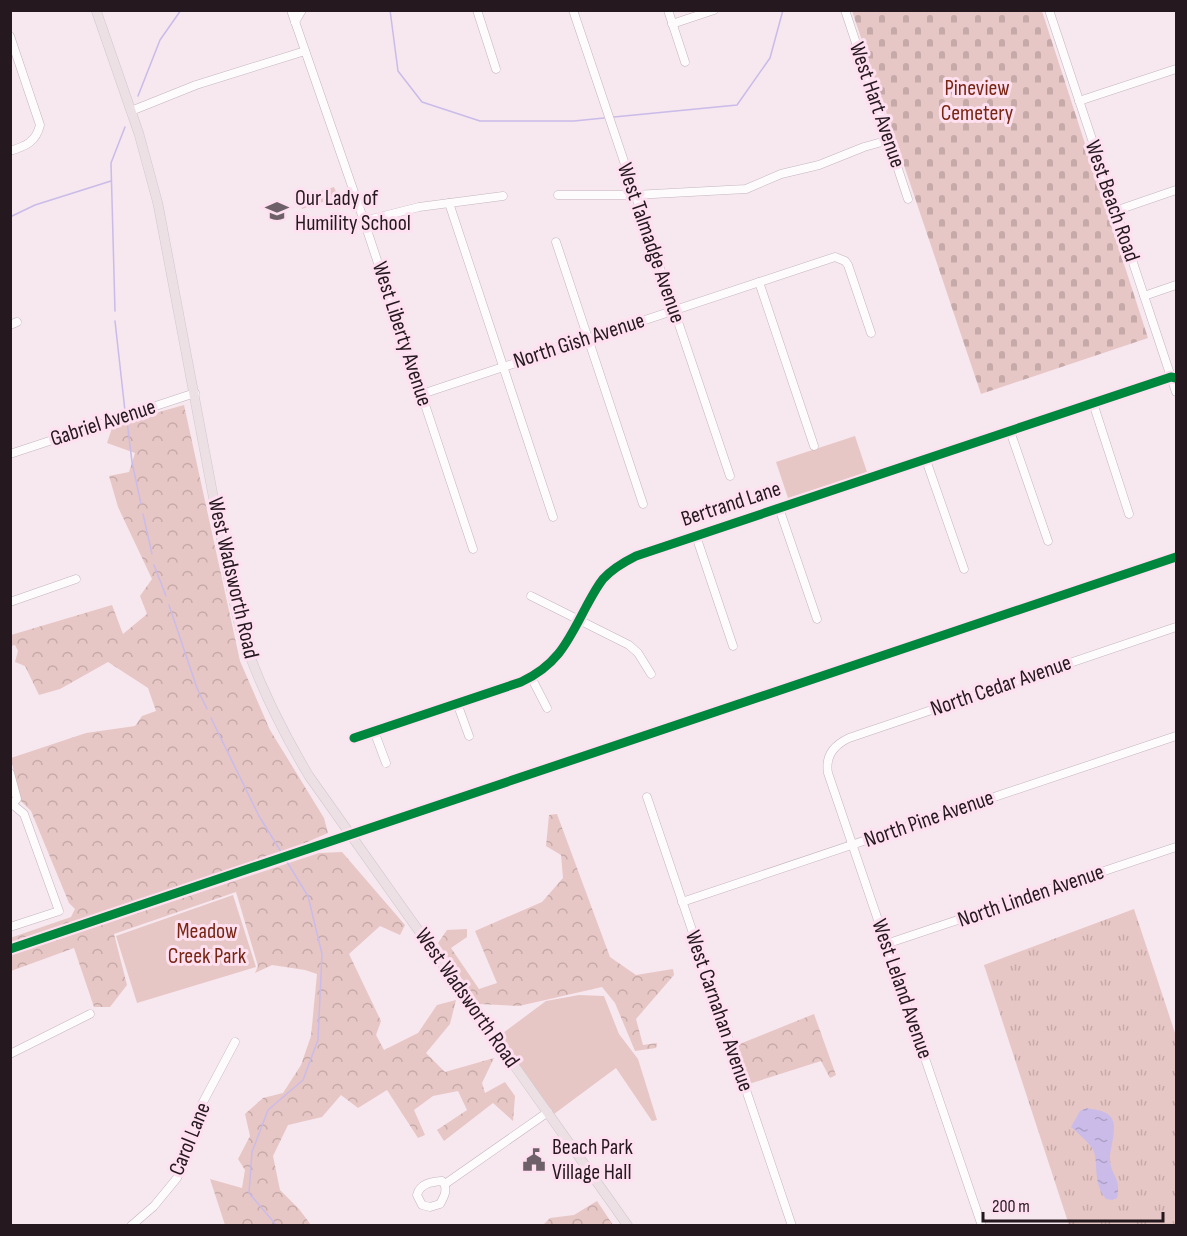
<svg xmlns="http://www.w3.org/2000/svg" width="1187" height="1236" font-family="'Sofia Sans Condensed',sans-serif">
<defs>
<pattern id="grass-tufts" width="24" height="20" patternUnits="userSpaceOnUse" patternTransform="scale(1.5)"><rect width="24" height="20" fill="#e7c7c5"/><path d="M3 7l-1-3M5 7V3M7 7l1-3M15 17l-1-3M17 17v-4M19 17l1-3" fill="none" stroke="#c6aaa9"/></pattern>
<pattern id="forest-crowns" width="20" height="18" patternUnits="userSpaceOnUse" patternTransform="scale(1.5)"><rect width="20" height="18" fill="#e7c7c5"/><path d="M2 6a3 3 0 1 1 6 0M12 15a3 3 0 1 1 6 0" fill="none" stroke="#c6aaa9"/></pattern>
<pattern id="cemetery-stones" width="16" height="16" patternUnits="userSpaceOnUse" patternTransform="scale(1.5)"><rect width="16" height="16" fill="#e7c7c5"/><path d="M2 7V4a2 2 0 0 1 4 0v3zM10 15v-3a2 2 0 0 1 4 0v3z" fill="#c6aaa9"/></pattern>
<pattern id="water-ripples" width="26" height="14" patternUnits="userSpaceOnUse" patternTransform="scale(1.5)"><rect width="26" height="14" fill="#cabbe9"/><path d="M2 4q2-2 4 0t4 0M15 11q2-2 4 0t4 0" fill="none" stroke="#ada0c7"/></pattern>
</defs>
<rect width="100%" height="100%" fill="#f7e7ef"/>
<path fill="url(#grass-tufts)" d="M1134,909L1176,1036V1225H1069L984,965Z"/>
<g fill="url(#forest-crowns)">
<path d="M184,405L240,661L270,730L324,818L328,833L298,846L11,944L10,938L71,917L75,909L69,903L31,811L20,800L11,758L86,733L135,726L142,716L156,711L148,688L108,662L60,689L39,695L25,666L15,662L18,651L15,645L11,646V635L112,605L123,634L147,614L140,596L152,579L118,507L109,476L129,472L135,453L107,443L113,425Z"/>
<path d="M557,814L610,957L636,975L673,969L674,975L636,1019L643,1045L657,1043L656,1048L635,1051L615,1003L602,987L519,1006L479,1004L438,943L447,930L467,929V937L451,948L479,989L497,983L475,931L542,902L563,878L561,855L546,846L549,815Z"/>
<path d="M342,852L405,925L400,935L380,926L349,954L381,1021L376,1035L384,1050L418,1033L437,1005L456,1000L450,1024L426,1053L445,1072L494,1058L482,1083L485,1093L505,1082L515,1096L513,1121L493,1103L444,1141L437,1130L467,1110L458,1091L433,1096L414,1110L425,1135L418,1138L387,1090L358,1108L341,1095L322,1117L288,1125L273,1156L280,1190L299,1209L311,1225H225L210,1179L242,1188L245,1170L238,1159L250,1136L245,1114L263,1098L283,1093L301,1065L311,1036L317,974L305,970L272,965L255,973L258,966L236,892L114,934L127,985L110,1007H94L74,948L11,971V955L319,853Z"/>
<path d="M814,1014L836,1075L830,1078L821,1061L749,1084L737,1045Z"/>
<path d="M597,1201L613,1225H543L550,1218L574,1215Z"/>
</g>
<path fill="url(#cemetery-stones)" d="M852,11H1042L1148,338L981,394Z"/>
<g fill="#e7c7c5">
<path d="M334,187L338,197L302,209L298,198Z"/>
<path d="M855,436L867,472L788,498L776,462Z"/>
<path d="M233,895L256,967L137,1003L116,936Z"/>
<path d="M579,995L604,996L619,1034L638,1059L657,1120L652,1121L616,1068L554,1114L499,1036L546,1001Z"/>
</g>
<path fill="url(#water-ripples)" d="M1087,1108C1095,1110 1104,1110 1110,1116C1119,1125 1110,1147 1110,1158C1110,1176 1122,1177 1117,1198L1112,1200L1106,1199C1091,1181 1100,1160 1092,1148C1087,1141 1078,1133 1071,1127L1080,1111Z"/>
<g fill="none" stroke-linecap="round" stroke-linejoin="round">
<g stroke="#cabbe9" stroke-width="1.5">
<path d="M390,10L398,71L422,102L480,121H574L604,118"/>
<path d="M138,96L160,40L181,10"/>
<path d="M614,117L737,105L770,58L783,10"/>
<path d="M10,217L35,205L111,181"/>
<path d="M115,311L111,163L125,127"/>
<path d="M115,321L125,411"/>
<path d="M127,421L132,462L141,504"/>
<path d="M143,514L152,554"/>
<path d="M154,565L166,596"/>
<path d="M169,605L197,688L207,709"/>
<path d="M211,718L259,816L283,855"/>
<path d="M277,1226L249,1193L252,1152L268,1110L303,1080L318,1040L322,954L308,896L287,862"/>
</g>
<g stroke="#c3b6bd" stroke-width="9">
<g id="minor">
<path d="M291,10L364,221L473,549"/>
<path d="M477,10L496,69"/>
<path d="M573,10L730,476"/>
<path d="M668,10L685,62"/>
<path d="M845,10L908,199"/>
<path d="M1049,10L1176,392"/>
<path d="M295,22L302,10"/>
<path d="M672,24L714,10"/>
<path d="M10,36L40,125C36,142 26,146 10,151"/>
<path d="M1079,101L1176,69"/>
<path d="M131,111L196,85L305,51"/>
<path d="M558,195H634L746,189L781,174L819,165L864,147L889,140"/>
<path d="M449,203L553,517"/>
<path d="M1115,211L1176,190"/>
<path d="M364,221L419,207L503,196"/>
<path d="M556,242L643,504"/>
<path d="M759,282L814,446"/>
<path d="M1144,296L1176,285"/>
<path d="M10,325L17,322"/>
<path d="M422,394L835,257L845,261L848,265L871,333"/>
<path d="M1093,403L1129,514"/>
<path d="M1010,431L1048,541"/>
<path d="M10,454L195,393"/>
<path d="M926,460L964,569"/>
<path d="M779,508L817,619"/>
<path d="M696,536L733,646"/>
<path d="M531,596L629,645L638,653L651,674"/>
<path d="M10,602L76,579"/>
<path d="M531,677L547,708"/>
<path d="M457,703L469,736"/>
<path d="M374,731L386,763"/>
<path d="M354,738L521,682C558,665 568,641 586,607C591,598 596,588 603,579C612,569 624,562 636,556L1171,377L1176,378"/>
<path d="M10,773L17,799L10,806"/>
<path d="M647,797L792,1226"/>
<path d="M682,902L1176,736"/>
<path d="M10,927L59,911L24,814L12,804"/>
<path d="M886,944L1176,847"/>
<path d="M10,1054L90,1014"/>
<path d="M442,1181C449,1188 444,1197 440,1204L430,1207L422,1205L417,1195C420,1183 432,1182 442,1181Z"/>
<path d="M445,1184L548,1112"/>
<path d="M131,1226L154,1206L177,1178L192,1143L202,1104L235,1042"/>
<path d="M982,1226L828,773C825,756 834,745 849,738L1176,627"/>
</g>
</g>
<g stroke="#d0c8cd" stroke-width="10">
<path id="major" d="M96,10L139,134L158,204L229,580C234,598 236,616 242,634C259,685 282,731 309,776L628,1226"/>
</g>
<use href="#minor" stroke="#fefbfd" stroke-width="8"/>
<use href="#major" stroke="#ede0e4" stroke-width="9"/>
<g stroke="#fee0f0" stroke-width="13">
<g id="cycleway">
<path d="M354,738L521,682C558,665 568,641 586,607C591,598 596,588 603,579C612,569 624,562 636,556L1171,377L1176,378"/>
<path d="M10,949L1176,557"/>
</g>
</g>
<use href="#cycleway" stroke="#00873e" stroke-width="9"/>
</g>
<defs>
<g id="school-bare" transform="scale(1.8)"><path d="M0-5L7-2L0 1L-7-2ZM-4 1L0 2.5L4 1V4Q0 6-4 4Z" fill="#6e6068" stroke="#fee0f0" stroke-width="2.5" paint-order="stroke"/></g>
<g id="civic-bare" transform="scale(1.8)"><path d="M-.6-6.5H3V-4.5H.6V-3L4-1V1h2V6H-6V1h2V-1L-.6-3ZM-1.2 2.5V6h2.4V2.5Z" fill="#6e6068" stroke="#fee0f0" stroke-width="2.5" paint-order="stroke"/></g>
</defs>
<g fill-rule="evenodd">
<use href="#school-bare" x="277" y="211"/>
<use href="#civic-bare" x="534" y="1160"/>
</g>
<g text-anchor="middle" dominant-baseline="central" stroke-width="6" stroke-linejoin="round" paint-order="stroke">
<g font-size="22" fill="#782513" stroke="#fee0f0">
<text x="977" y="88">Pineview<tspan x="977" dy="25">Cemetery</tspan></text>
<text x="207" y="931">Meadow<tspan x="207" dy="25">Creek Park</tspan></text>
</g>
<g font-size="22" fill="#25181f" stroke="#fee0f0">
<text transform="translate(877 105) rotate(71)">West Hart Avenue</text>
<text transform="translate(1112 201) rotate(71)">West Beach Road</text>
<text transform="translate(651 243) rotate(71)">West Talmadge Avenue</text>
<text transform="translate(402 334) rotate(72)">West Liberty Avenue</text>
<text transform="translate(579 341) rotate(-18)">North Gish Avenue</text>
<text transform="translate(103 423) rotate(-18)">Gabriel Avenue</text>
<text transform="translate(731 504) rotate(-18)">Bertrand Lane</text>
<text transform="translate(233 578) rotate(77)">West Wadsworth Road</text>
<text transform="translate(1001 686) rotate(-19)">North Cedar Avenue</text>
<text transform="translate(929 819) rotate(-19)">North Pine Avenue</text>
<text transform="translate(1031 896) rotate(-19)">North Linden Avenue</text>
<text transform="translate(902 989) rotate(71)">West Leland Avenue</text>
<text transform="translate(467 998) rotate(55)">West Wadsworth Road</text>
<text transform="translate(719 1011) rotate(71)">West Carnahan Avenue</text>
<text transform="translate(190 1139) rotate(-68)">Carol Lane</text>
</g>
<g font-size="22" fill="#25181f" stroke="#fee0f0" text-anchor="start">
<text x="295" y="198">Our Lady of<tspan x="295" dy="25">Humility School</tspan></text>
<text x="552" y="1147">Beach Park<tspan x="552" dy="25">Village Hall</tspan></text>
</g>
</g>
<rect width="1187" height="1236" fill="none" stroke="#25181f" stroke-width="24"/>
<path d="M983 1212v9h180v-9" fill="none" stroke="#25181f" stroke-width="3"/>
<text x="992" y="1212" font-size="18" fill="#25181f" stroke="#fee0f0" stroke-width="4.5" paint-order="stroke">200 m</text>
</svg>
